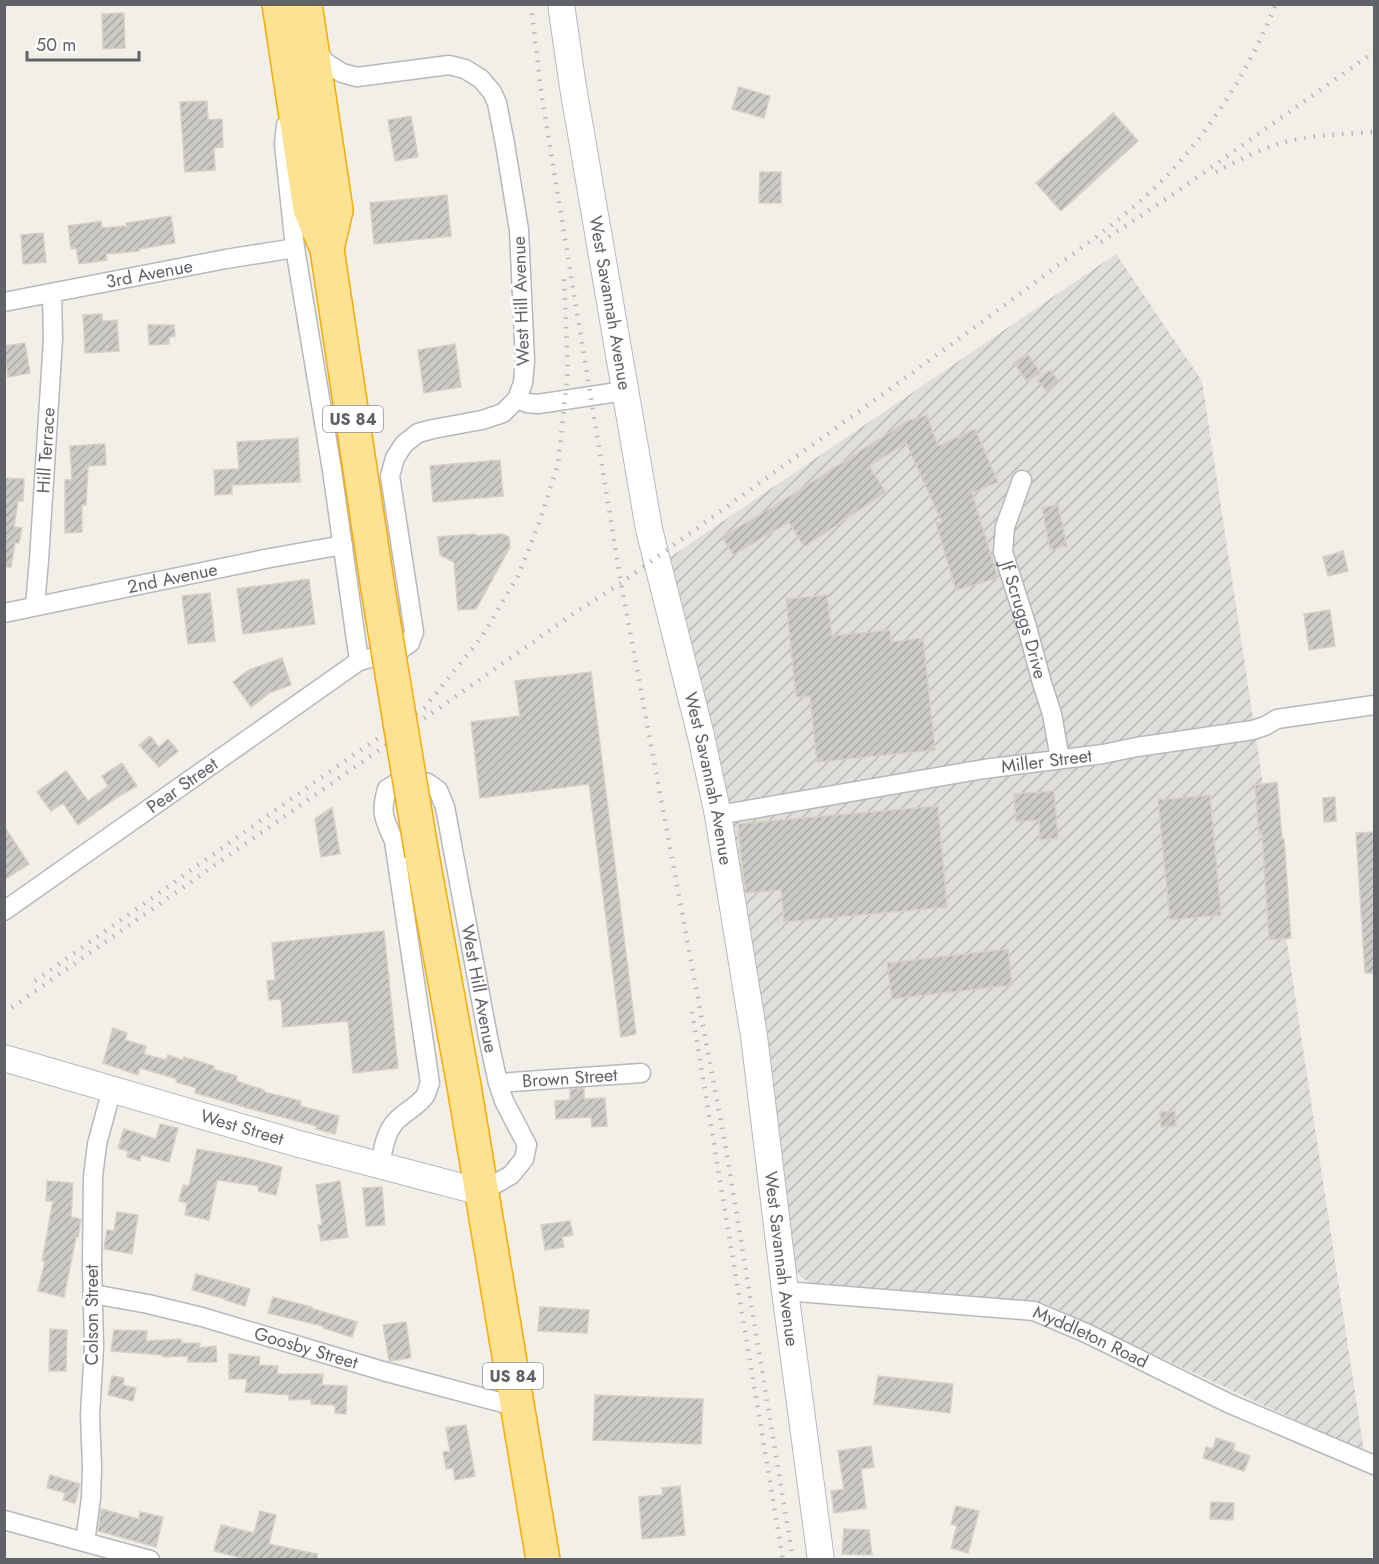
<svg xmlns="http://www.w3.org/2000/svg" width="1379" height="1564" font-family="Jost,sans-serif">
<defs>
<pattern id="industrial-furrows" width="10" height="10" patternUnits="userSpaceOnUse" patternTransform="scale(1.5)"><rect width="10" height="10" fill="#e0deda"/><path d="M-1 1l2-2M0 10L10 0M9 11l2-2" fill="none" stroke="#b9b8b5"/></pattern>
<pattern id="building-hatch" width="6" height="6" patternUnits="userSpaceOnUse" patternTransform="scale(1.5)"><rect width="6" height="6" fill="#cccac5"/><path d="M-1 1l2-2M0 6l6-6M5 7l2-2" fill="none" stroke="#a9a8a4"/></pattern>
</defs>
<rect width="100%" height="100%" fill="#f1efe8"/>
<path fill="url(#industrial-furrows)" d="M1116,254L1202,381L1364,1452L1044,1303L1036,1301L811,1284L801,1277L791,1264L666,560Z"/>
<g fill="url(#building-hatch)" stroke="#d6d1c6" stroke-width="1.5">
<path d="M124,13L125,48L103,49L102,14Z"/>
<path d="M739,87L770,96L764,118L732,109Z"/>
<path d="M207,101L208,120L222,119L223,147L214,148L215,170L185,172L180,102Z"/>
<path d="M1113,113L1138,141L1061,211L1036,183Z"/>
<path d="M411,116L418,157L395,161L388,120Z"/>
<path d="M760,172H781V203H759Z"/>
<path d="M447,195L451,236L374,244L370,203Z"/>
<path d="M171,216L175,243L139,249V251L106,254L107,260L79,264L76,248L71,249L68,226L101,221L102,228L127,226L126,223Z"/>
<path d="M43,233L46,262L23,264L21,235Z"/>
<path d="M102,314V321L117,320L119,351L85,353L83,315Z"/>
<path d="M148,325H174L175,336L169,337V344L149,345Z"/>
<path d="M25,343L30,373L8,377L4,346Z"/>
<path d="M455,344L461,387L424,393L418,350Z"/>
<path d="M1027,353L1041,373L1027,382L1014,363Z"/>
<path d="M1050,370L1059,382L1047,392L1037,380Z"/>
<path d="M927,415L938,446L975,429L998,482L972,493L998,578L956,590L936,523L942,522L906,443L869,466L886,492L804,547L789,522L733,555L722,537L779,503L907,421Z"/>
<path d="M298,438L300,482L232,485V494L215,495L214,470L239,469L237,442Z"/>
<path d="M105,444L106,465L88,466L86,505H82V532L65,533V480H72L70,446Z"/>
<path d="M500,460L503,496L433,502L430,466Z"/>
<path d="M4,478L24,479L23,501H18L14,527L22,528L19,543H15L11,567H4Z"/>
<path d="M1058,504L1067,546L1050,550L1042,508Z"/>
<path d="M474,534L478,536L502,534L509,537L510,547L476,609L458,610L454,562L440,555L438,537Z"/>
<path d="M1343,551L1348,571L1328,576L1323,557Z"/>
<path d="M309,579L315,624L243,634L237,589Z"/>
<path d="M210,593L215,641L188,644L182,596Z"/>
<path d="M827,595L832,636L890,630L891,642L923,638L935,750L817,762L810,696L796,697L786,599Z"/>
<path d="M1330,610L1335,646L1309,650L1304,614Z"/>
<path d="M282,658L291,685L271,692L251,707L233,682L249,670Z"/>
<path d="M591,672L636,1034L621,1037L589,784L480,798L471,722L520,716L515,681Z"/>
<path d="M150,736L159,747L168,739L178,751L159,767L139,745Z"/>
<path d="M122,763L137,786L116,798L78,825L63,803L51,811L37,792L66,771L88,801L108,786L102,776Z"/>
<path d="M1277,782L1282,839H1284L1291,938L1269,940L1262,834L1259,835L1255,785Z"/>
<path d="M1054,791L1058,838L1040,840L1039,820L1016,822L1014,794Z"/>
<path d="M1210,795L1221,915L1170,920L1158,800Z"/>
<path d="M1335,797L1336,821L1324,822L1323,798Z"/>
<path d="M938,806L947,907L784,922L781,890L746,893L742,866L738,824Z"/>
<path d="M332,807L340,854L321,857L315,819Z"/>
<path d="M4,826L29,864L4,880Z"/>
<path d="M1374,832V973H1365L1356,833Z"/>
<path d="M384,931L398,1068L353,1073L348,1021L283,1027L281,999L269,1000L267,981L275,980L272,943Z"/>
<path d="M1008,949L1012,985L892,999L887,963Z"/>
<path d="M113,1028L127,1033L125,1040L146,1046L144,1054L166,1060L168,1055L183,1060L184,1057L214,1066L213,1069L237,1076L236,1081L264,1090V1092L301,1101L300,1106L339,1116L335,1134L316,1129L317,1126L266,1113L195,1093L196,1088L176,1082L177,1079L140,1068L138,1075L103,1063Z"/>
<path d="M584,1088V1099L605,1098L607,1126L592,1127L591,1117L556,1119L555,1101L570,1100V1089Z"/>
<path d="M1175,1111L1176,1126L1161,1127L1160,1112Z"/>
<path d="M160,1124L178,1128L169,1162L141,1155L140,1161L127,1157L128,1151L118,1148L124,1129L156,1139Z"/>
<path d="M197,1149L247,1158L282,1167L276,1195L258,1191L259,1186L217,1180L209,1220L185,1215L187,1203L179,1201L183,1185L189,1186Z"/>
<path d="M47,1181L73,1183L71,1217L81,1219L78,1237H76L64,1297L38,1291L45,1261H42L53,1201H46Z"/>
<path d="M340,1181L348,1237L321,1241L318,1225H322L316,1185Z"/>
<path d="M382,1187L385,1225L366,1226L363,1188Z"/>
<path d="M117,1212L138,1215L132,1254L104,1249L107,1230L114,1231Z"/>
<path d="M570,1221L573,1235L562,1237L564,1247L545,1250L541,1225Z"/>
<path d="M196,1274L250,1289L245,1306L225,1300L226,1299L192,1290Z"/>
<path d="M273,1297L311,1307L310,1308L357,1322L352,1337L323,1328V1326L268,1313Z"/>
<path d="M540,1307L589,1310L587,1333L538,1331Z"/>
<path d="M406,1322L411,1358L389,1361L383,1325Z"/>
<path d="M50,1329L67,1330L66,1371H49Z"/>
<path d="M114,1330L147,1331L146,1341L181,1339V1343H200L199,1348L216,1346L217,1362H188V1356L163,1357V1355L111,1351Z"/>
<path d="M229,1354L260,1357L259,1365L278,1366L277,1374H323L322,1385L347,1386L346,1414L335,1413V1405L311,1404V1399L289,1400V1395L245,1392L247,1379H229Z"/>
<path d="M112,1376L124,1378L123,1385L136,1388L133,1401L108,1395Z"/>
<path d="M878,1376L953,1384L950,1413L874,1404Z"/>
<path d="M595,1395L703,1399L701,1444L593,1440Z"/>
<path d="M466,1425L475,1476L455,1480L453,1468L446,1469L443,1452L450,1451L446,1428Z"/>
<path d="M1216,1438L1235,1444L1233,1450L1250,1456L1244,1471L1203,1458L1206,1447L1213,1449Z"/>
<path d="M871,1446L874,1467L861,1469L866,1508L834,1513L831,1491L844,1489L838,1451Z"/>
<path d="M50,1475L80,1484L75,1503L63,1500L65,1493L47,1488Z"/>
<path d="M680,1486L685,1535L642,1539L639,1497L663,1495L662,1488Z"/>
<path d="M1211,1502L1234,1503L1233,1520L1210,1519Z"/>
<path d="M956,1506L979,1511L968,1553L951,1548L957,1526L951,1524Z"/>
<path d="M101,1509L139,1519L140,1512L163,1517L156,1547L98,1531Z"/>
<path d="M260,1511L276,1515L269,1544L317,1554V1560H249L214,1551L221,1525L254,1533Z"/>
<path d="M844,1529L869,1530L872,1555L842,1554Z"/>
</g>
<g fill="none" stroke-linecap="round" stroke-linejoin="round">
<g stroke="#b5b8bc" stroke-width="21">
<g id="street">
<path d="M286,125L284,144L295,248L332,470L359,661"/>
<path id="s1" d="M4,302L226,259L295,248"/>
<path d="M517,399L527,403L538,404L624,391"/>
<path id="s2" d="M1022,480L1005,527L1003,552L1027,627L1042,683L1052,714L1060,759"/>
<path id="s3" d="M35,606L39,560L53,339L52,294"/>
<path id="s4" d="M4,613L270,558L343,545"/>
<path id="s5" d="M718,815L984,769L1103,754L1137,747L1253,730L1265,726L1277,719L1374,705"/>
<path id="s6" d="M4,911L359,661L400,650L410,643L414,632L390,476L395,458L404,444L418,433L433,429L482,420L503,413L517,399L523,383L525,361L519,230L505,144L497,103L492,92L481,79L465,69L449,65L357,77L342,73L325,62L316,48"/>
<path id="s7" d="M498,1083L641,1073"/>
<path id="s8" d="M380,1165C383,1150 385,1133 396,1121C404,1112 417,1107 425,1096C427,1093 428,1087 430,1083L394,841C384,818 380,814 387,789L400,781L418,780L428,783L438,790L445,807L488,1037L498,1083L504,1101L527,1145L524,1159L511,1175L481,1192"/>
<path id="s9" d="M785,1291L1034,1311L1086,1333L1228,1403L1374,1465"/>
<path id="s10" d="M93,1294L148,1304L202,1317L383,1371L518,1407"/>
<path d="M4,1520L150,1560"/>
<path d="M85,1542L91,1498L92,1467L90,1415L94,1347L92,1264L93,1177L97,1144L112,1089"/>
</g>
</g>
<g stroke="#b6babf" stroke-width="28">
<g id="secondary">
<path id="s11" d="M561,4L573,87L649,529L701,736L718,815L754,1036L785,1291L821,1560"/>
<path id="s12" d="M4,1058L299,1144L481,1192"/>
</g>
</g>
<g stroke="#f9ab00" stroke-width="36">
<g id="highway">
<path d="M279,4L310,209L327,249L378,589"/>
<path d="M305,4L336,210L327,249"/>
<path d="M422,855L464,1086L543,1560"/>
</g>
</g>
<use href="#street" stroke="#fff" stroke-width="18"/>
<use href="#secondary" stroke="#fff" stroke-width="26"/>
<use href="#highway" stroke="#fde293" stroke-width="33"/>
<g stroke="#b6b7b8" stroke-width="4.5" stroke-dasharray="1.5 8" stroke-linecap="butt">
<path d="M531,4L541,91L621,583L727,1155L793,1560"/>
<path d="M1216,172C1235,162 1260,149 1281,143C1310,135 1344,134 1374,132"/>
<path d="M1101,242L1172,195L1374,52"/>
<path d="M35,981L356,753L424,708L481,638L518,576L539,523L558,464L568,370L564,276"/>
<path d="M692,1012L783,1560"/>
<path d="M4,1013L576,612L621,583C718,513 815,443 912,373C961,337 1010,302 1058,265C1102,233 1147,200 1182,159C1222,113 1253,60 1276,4"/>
</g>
<g stroke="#f9ab00" stroke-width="36" stroke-linecap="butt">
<path id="highway-bridge" d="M378,589L422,855"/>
</g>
<use href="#highway-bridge" stroke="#fde293" stroke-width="33"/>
</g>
<g text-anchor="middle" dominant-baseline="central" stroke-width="6" stroke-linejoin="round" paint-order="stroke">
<g fill="#fff" stroke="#8f9295" stroke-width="1.5">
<rect x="323" y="406" width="60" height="26" rx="4.5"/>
<rect x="483" y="1363" width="60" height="26" rx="4.5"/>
</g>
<g font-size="16" font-weight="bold" fill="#5f6368">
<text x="353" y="419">US 84</text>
<text x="513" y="1376">US 84</text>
</g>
<g font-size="18" fill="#5f6368" stroke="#fff">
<text stroke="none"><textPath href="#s1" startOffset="148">3rd Avenue</textPath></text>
<text transform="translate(521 301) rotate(-92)">West Hill Avenue</text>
<text stroke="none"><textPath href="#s11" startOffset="303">West Savannah Avenue</textPath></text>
<text stroke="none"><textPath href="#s3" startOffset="156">Hill Terrace</textPath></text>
<text stroke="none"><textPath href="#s4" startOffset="172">2nd Avenue</textPath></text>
<text stroke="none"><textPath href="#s2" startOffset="146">Jf Scruggs Drive</textPath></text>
<text stroke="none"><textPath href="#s5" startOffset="333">Miller Street</textPath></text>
<text stroke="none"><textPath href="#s11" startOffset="789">West Savannah Avenue</textPath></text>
<text stroke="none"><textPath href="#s6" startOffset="218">Pear Street</textPath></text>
<text stroke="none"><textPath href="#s8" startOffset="658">West Hill Avenue</textPath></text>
<text stroke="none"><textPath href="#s7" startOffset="72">Brown Street</textPath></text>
<text stroke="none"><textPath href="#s12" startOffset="248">West Street</textPath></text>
<text stroke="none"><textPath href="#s11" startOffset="1275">West Savannah Avenue</textPath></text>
<text transform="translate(92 1315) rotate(-90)">Colson Street</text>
<text stroke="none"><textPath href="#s9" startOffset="312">Myddleton Road</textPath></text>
<text stroke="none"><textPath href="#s10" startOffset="220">Goosby Street</textPath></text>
</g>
</g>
<rect width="1379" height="1564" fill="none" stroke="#5f6368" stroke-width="12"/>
<path d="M27 51v9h112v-9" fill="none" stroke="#5f6368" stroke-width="3"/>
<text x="36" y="51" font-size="18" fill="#5f6368" stroke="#ffffff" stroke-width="4.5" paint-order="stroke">50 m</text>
</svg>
